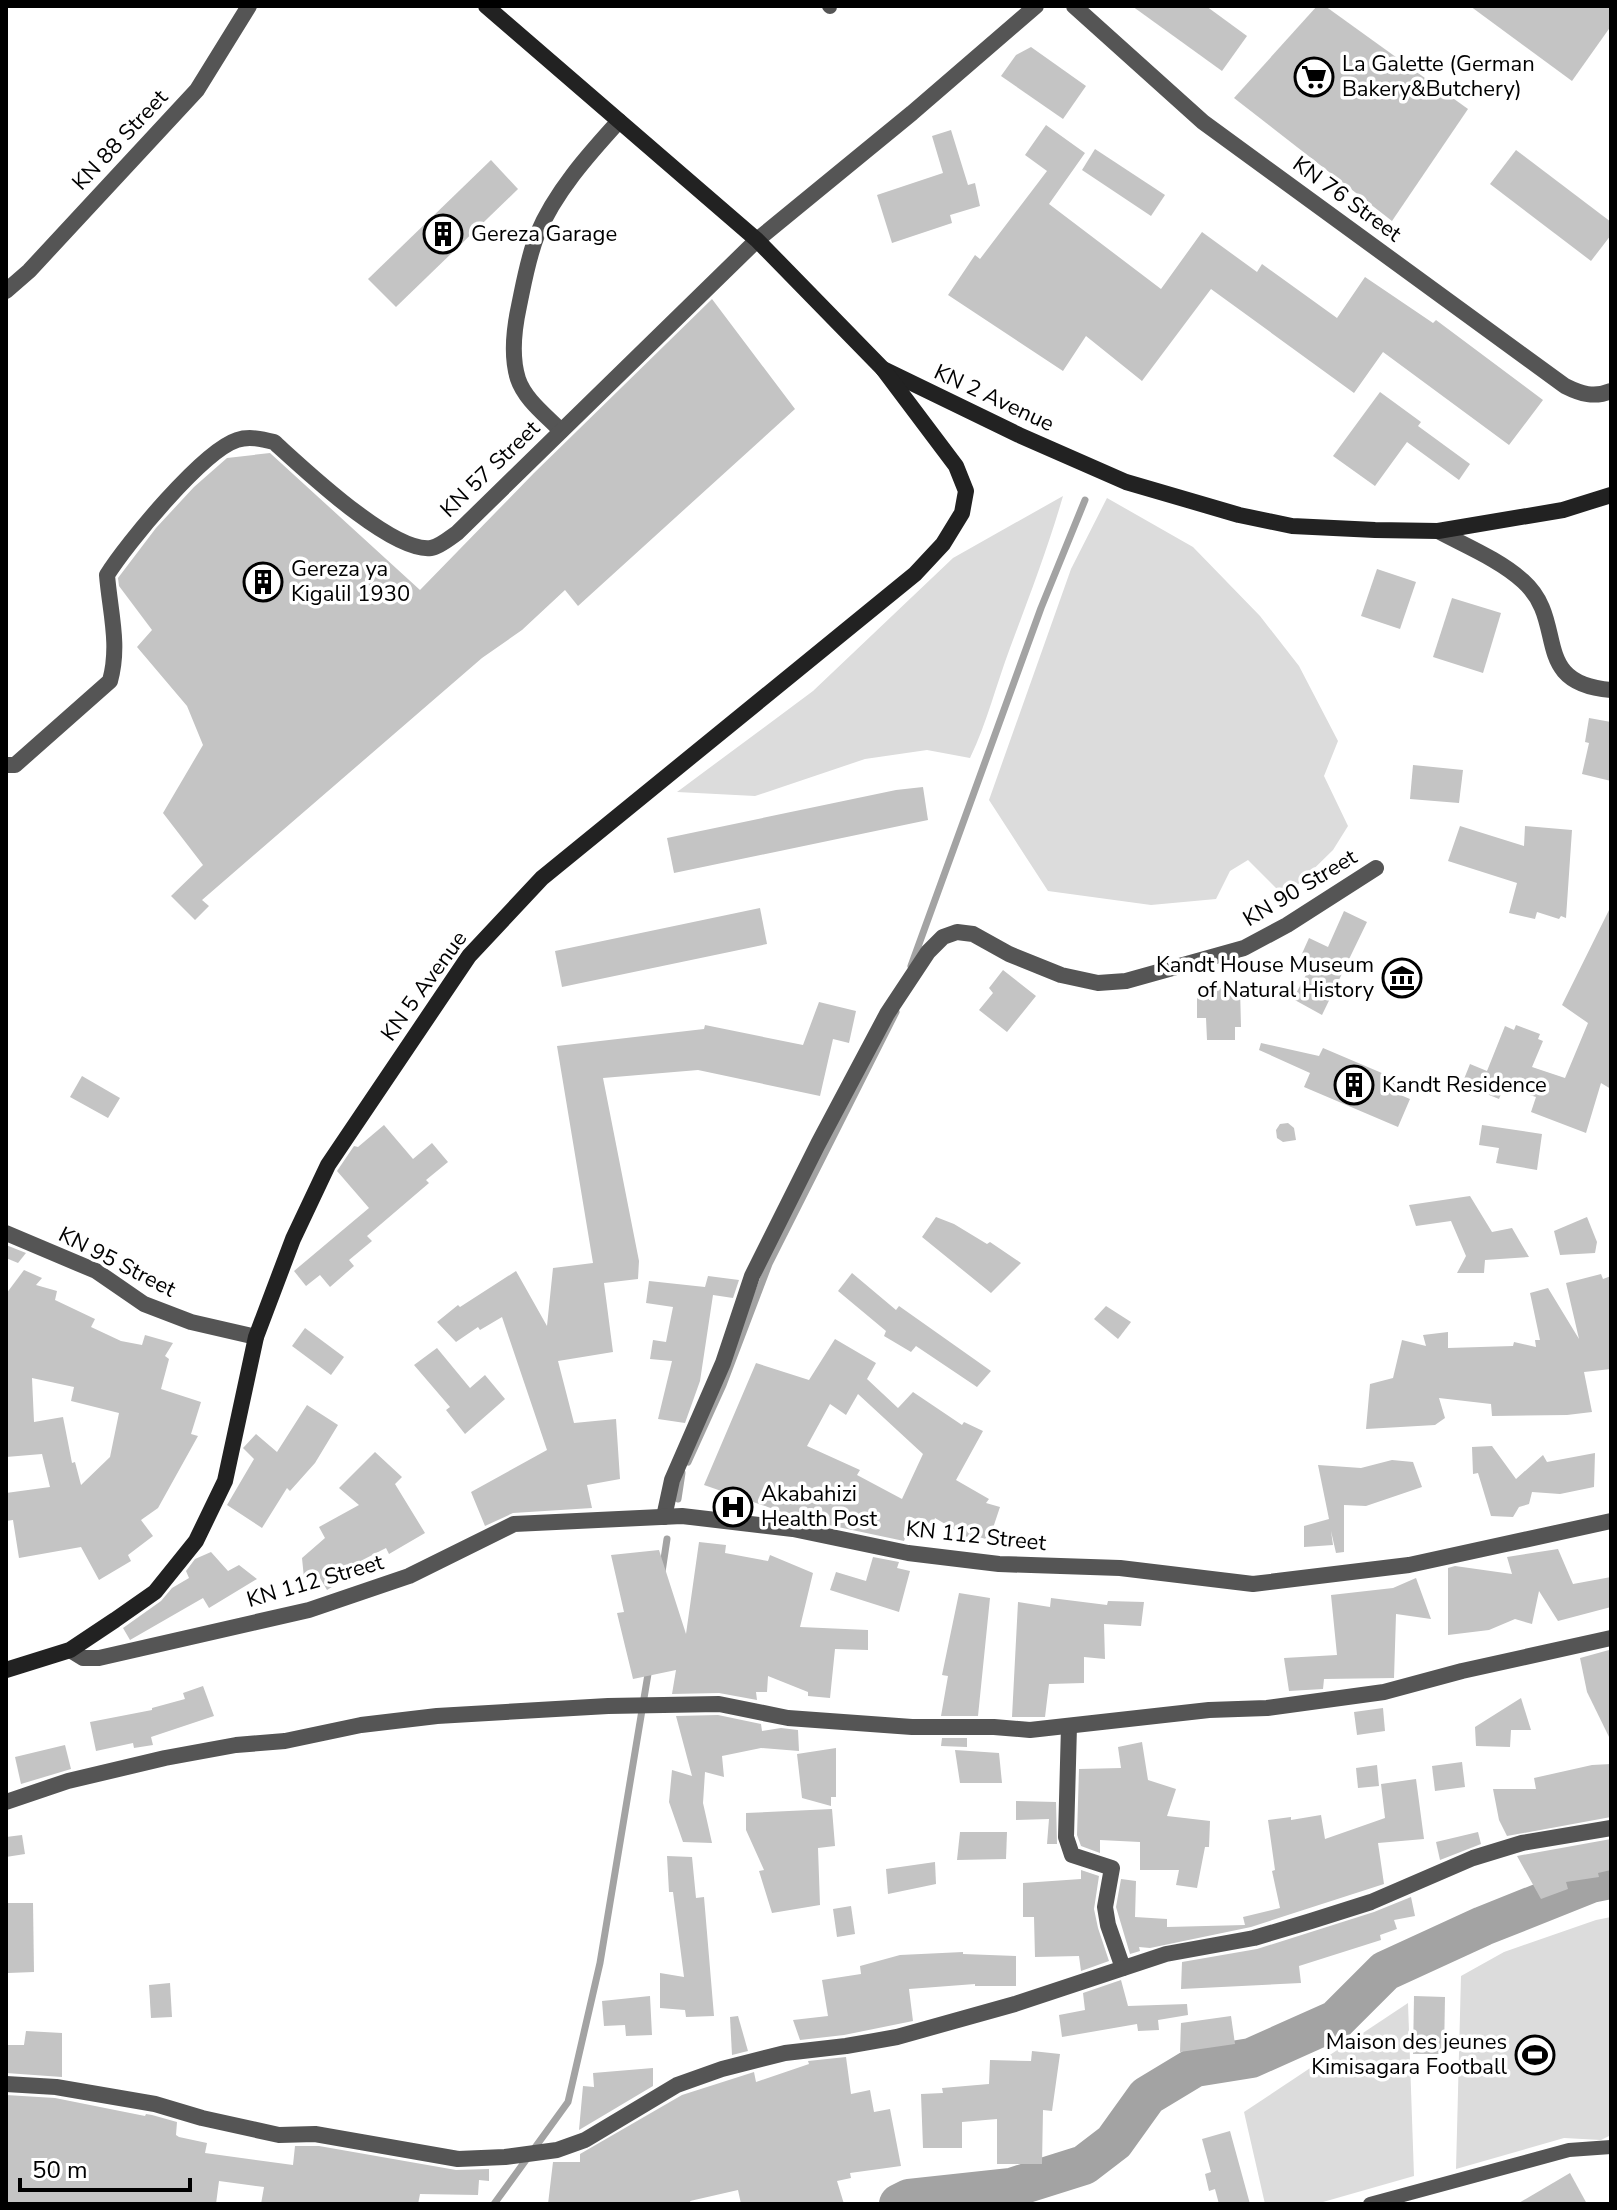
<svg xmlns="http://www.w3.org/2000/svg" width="1617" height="2210" font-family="'Nunito Sans',sans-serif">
<rect width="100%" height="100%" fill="#fff"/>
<g fill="#dcdcdc">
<path d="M1063,496C1048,548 1029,597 1010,648C996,685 987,723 970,758L927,750L865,759L755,796L677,792L813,691L953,558Z"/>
<path d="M1107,498L1193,547L1260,616L1299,666L1338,741L1324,776L1348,826L1333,850L1285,897L1248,860L1230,871L1216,899L1151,905L1048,891L989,800L1071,569Z"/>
<path d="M1611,1917V2135L1601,2140L1564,2138L1456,2169L1461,1976L1504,1952L1596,1920Z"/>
<path d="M1408,2003L1414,2176L1316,2204H1265L1244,2112Z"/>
</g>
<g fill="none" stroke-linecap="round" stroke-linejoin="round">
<g stroke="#a3a3a3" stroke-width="7">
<path d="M911,966L1041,608L1085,500"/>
<path d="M688,1462L723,1385L769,1264L896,1012"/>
<path d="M678,1499L682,1473"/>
<path d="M662,1572L667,1539"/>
<path d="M494,2204L568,2102L600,1963L649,1668"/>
</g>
<path stroke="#a3a3a3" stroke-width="40" d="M899,2204L909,2199L1011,2188L1084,2165L1114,2142L1147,2096L1195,2067L1251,2058L1336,2020L1385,1971L1483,1926L1591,1883L1611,1879"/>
</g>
<g fill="#c4c4c4" fill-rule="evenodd">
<path d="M1132,6H1206L1247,36L1222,71Z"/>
<path d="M1317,6H1325L1468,109L1392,221L1234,98Z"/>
<path d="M1470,6H1611V26L1572,81Z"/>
<path d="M1031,47L1086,86L1063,119L1001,76L1016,55Z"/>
<path d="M1046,125L1085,153L1049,204L1161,289L1202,232L1257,272L1262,264L1337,318L1365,277L1433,323L1436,320L1543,400L1509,445L1383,352L1354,393L1211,289L1142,381L1086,336L1063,371L948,295L975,255L980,259L1047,171L1025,155Z"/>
<path d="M951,130L968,185L975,183L980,206L950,215L952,223L892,243L877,195L943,173L932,136Z"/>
<path d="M1095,149L1165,195L1151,216L1082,170Z"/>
<path d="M1516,150L1611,222V235L1591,261L1490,184Z"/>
<path d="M491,160L518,189L396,307L368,279Z"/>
<path d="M712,299L795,409L578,606L565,590L522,630L482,658L202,900L209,906L195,920L171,896L203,865L163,813L203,745L187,706L137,647L152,630L119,586L118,578L156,528L194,487L227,458L270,453L420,590L534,473Z"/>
<path d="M1380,392L1421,422L1418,426L1470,464L1459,480L1407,442L1375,486L1333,456Z"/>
<path d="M1377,569L1416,582L1400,629L1361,616Z"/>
<path d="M1452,598L1501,613L1483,673L1433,657Z"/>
<path d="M1589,718L1611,722V781L1582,774L1589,743L1585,742Z"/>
<path d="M1413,765L1463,770L1459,803L1410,799Z"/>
<path d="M923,787L928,820L674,873L667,838L896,790Z"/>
<path d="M1460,826L1524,846L1525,826L1572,830L1566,918L1561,916L1559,919L1537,912L1535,919L1509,913L1517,883L1448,861Z"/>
<path d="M1611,906V1089L1601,1083L1586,1133L1531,1112L1536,1097L1504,1087L1499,1099L1462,1084L1470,1064L1487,1071L1505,1026L1514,1030L1516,1025L1540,1034L1538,1039L1543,1041L1532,1067L1565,1078L1588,1023L1562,1005Z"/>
<path d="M760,908L767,944L562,987L555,951Z"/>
<path d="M1344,911L1367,922L1322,1015L1293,999L1312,964L1300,958L1309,938L1328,947Z"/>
<path d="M1003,970L1036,996L1007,1032L979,1010L993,993L989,988Z"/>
<path d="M1240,988L1241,1027H1235V1040H1207L1206,1018H1197V989Z"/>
<path d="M819,1002L856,1011L849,1043L833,1039L820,1096L698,1070L603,1078L639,1261L638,1279L604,1283L613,1352L558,1361L574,1423L616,1419L620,1479L587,1485L592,1508L513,1513L485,1526L471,1492L547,1450L502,1317L480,1330L478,1327L456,1342L437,1322L458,1305L460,1307L516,1271L547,1326L553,1268L593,1263L557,1046L704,1029L705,1025L803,1045Z"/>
<path d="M1261,1043L1319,1056L1323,1048L1403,1082L1398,1094L1410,1099L1398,1127L1304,1087L1310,1073L1259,1050Z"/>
<path d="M82,1076L120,1098L108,1118L70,1097Z"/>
<path d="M1288,1123L1294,1128L1296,1140L1283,1142L1277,1138L1276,1130L1280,1124Z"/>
<path d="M384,1125L413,1159L432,1143L448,1162L426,1180L429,1183L367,1236L372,1241L349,1260L354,1266L330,1287L320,1275L306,1286L294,1271L369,1208L337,1171L354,1146L358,1147Z"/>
<path d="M1482,1125L1542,1134L1537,1170L1496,1163L1499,1148L1479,1145Z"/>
<path d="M1470,1196L1492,1232L1512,1228L1529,1257L1485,1260L1484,1273H1457L1466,1256L1451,1221L1416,1226L1409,1205Z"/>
<path d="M936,1217L954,1224L987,1244L990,1242L1021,1263L991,1293L922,1237Z"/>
<path d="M1587,1217L1597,1242L1595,1253L1560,1255L1554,1231Z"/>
<path d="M6,1245L26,1253L18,1263L6,1258Z"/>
<path d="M24,1270L42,1278L36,1285L57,1291L55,1300L95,1319L91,1327L121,1341L142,1345L145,1335L173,1343L165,1356L169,1359L161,1389L201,1402L191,1434L198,1436L158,1508L141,1520L153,1536L128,1555L131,1561L99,1580L81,1547L19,1558L13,1520L6,1521V1493L50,1487L42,1454L6,1457V1294ZM32,1378L74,1387L71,1401L119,1413L110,1457L81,1485L75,1462L72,1463L63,1417L34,1422Z"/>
<path d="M852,1273L896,1310L899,1306L991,1371L977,1387L916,1346L911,1352L884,1336L886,1331L838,1291Z"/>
<path d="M1601,1274L1603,1279L1611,1276V1369L1584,1372L1592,1412L1567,1415L1492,1416L1491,1404L1439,1398L1445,1418L1435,1425L1366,1429L1370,1384L1393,1378L1402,1340L1426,1346L1423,1335L1448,1332V1348L1513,1346L1514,1342L1536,1347L1535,1340H1540L1530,1293L1548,1288L1579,1339L1566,1283Z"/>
<path d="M708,1276L739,1280L733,1298L713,1295L700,1381L685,1423L658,1419L672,1361L650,1359L653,1340L666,1342L673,1307L646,1303L649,1281L705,1287Z"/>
<path d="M1106,1306L1131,1322L1118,1339L1094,1319Z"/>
<path d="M305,1328L344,1357L331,1375L292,1346Z"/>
<path d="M835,1339L876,1363L867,1379L898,1408L913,1392L962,1425L964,1422L983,1431L956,1480L989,1499L986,1503L1000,1507L989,1540L969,1534L967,1537L935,1518L933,1524L913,1518L904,1541L805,1520L704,1485L756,1363L809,1380ZM858,1394L923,1454L902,1499L857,1475L860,1470L807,1446L830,1404L846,1415Z"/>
<path d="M437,1348L470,1388L485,1375L505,1399L465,1434L446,1410L450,1407L414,1365Z"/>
<path d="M307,1405L338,1425L315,1463L290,1491L287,1488L262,1528L227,1505L254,1459L243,1448L256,1434L277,1452Z"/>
<path d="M1492,1446L1516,1479L1543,1455L1547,1462L1595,1453L1594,1487L1560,1494L1532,1492L1529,1504L1519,1507L1513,1517L1491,1516L1478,1473L1473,1474L1472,1447Z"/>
<path d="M375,1452L402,1477L395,1484L425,1533L389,1554L386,1548L339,1572L343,1580L327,1590L316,1571L304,1578L302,1558L325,1538L319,1527L359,1505L339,1488Z"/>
<path d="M1392,1460L1413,1462L1422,1487L1366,1506L1344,1505V1552L1336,1553L1331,1531L1333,1545L1304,1547V1526L1329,1519L1318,1465L1361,1468Z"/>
<path d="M699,1542L726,1545L725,1553L768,1561L770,1555L813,1573L800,1627L868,1630V1650L835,1649L830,1698L808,1696V1692L768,1676L767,1692H756L757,1700L719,1693L672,1694L676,1670L633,1679L617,1613L624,1612L611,1555L659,1550L686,1634Z"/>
<path d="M1558,1549L1573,1584L1611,1577V1607L1558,1621L1539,1591L1532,1624L1515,1619L1489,1630L1448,1635V1568L1455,1566L1512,1574L1507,1557Z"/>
<path d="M211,1552L228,1571L239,1565L257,1579L209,1608L203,1598L130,1640L123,1628L161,1601L172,1588L189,1578L186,1571L195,1559Z"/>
<path d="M873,1557L899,1562L897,1568L910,1571L899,1612L830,1590L836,1572L866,1581Z"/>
<path d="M1416,1578L1431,1619L1396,1614L1394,1678L1324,1679L1323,1689L1289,1691L1284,1658L1337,1655L1331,1595L1393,1588Z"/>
<path d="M959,1593L990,1598L978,1716H941L948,1676L942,1675Z"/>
<path d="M1051,1598L1107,1605L1108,1601L1144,1602L1141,1626L1104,1624L1105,1659L1084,1657V1683L1049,1684L1045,1717H1012L1018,1602L1050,1607Z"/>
<path d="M1609,1650L1611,1661V1741L1587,1692L1580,1658Z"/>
<path d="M203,1686L214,1716L151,1737L153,1745L134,1748L133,1743L96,1751L90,1722L152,1710V1708L185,1699L183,1693Z"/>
<path d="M1521,1698L1531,1730H1511L1510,1747L1476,1746L1475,1727Z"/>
<path d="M1383,1708L1385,1731L1357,1735L1354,1712Z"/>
<path d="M718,1715L761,1724L762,1731L781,1728L798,1730L799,1751L761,1748L722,1756L724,1777L705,1772L703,1803L712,1843L683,1842L669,1802L672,1770L692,1776L676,1716Z"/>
<path d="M942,1738H967V1747L941,1746Z"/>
<path d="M1142,1742L1148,1780L1176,1789L1167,1816L1210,1821L1209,1847H1205L1197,1888L1176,1885L1179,1870H1140V1842L1100,1840V1853L1081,1846L1077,1835L1079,1769L1121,1768L1118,1747Z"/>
<path d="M65,1745L71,1769L21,1784L15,1757Z"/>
<path d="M836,1748V1797H831V1806L802,1798L797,1754Z"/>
<path d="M955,1750L999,1753L1002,1783H960Z"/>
<path d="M1462,1762L1465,1787L1435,1791L1432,1766Z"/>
<path d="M1611,1764V1817L1507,1836L1499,1820L1493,1789H1536L1534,1778L1592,1765Z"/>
<path d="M1377,1765L1379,1786L1358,1788L1356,1768Z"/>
<path d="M1416,1779L1424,1839L1378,1843L1384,1884L1251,1927L1150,1948L1139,1947L1140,1951L1130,1954L1116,1907L1121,1879L1136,1881L1135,1917L1167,1919V1927L1245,1925L1243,1917L1280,1908L1272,1871L1275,1870L1268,1820L1291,1817V1820L1321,1815L1325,1839L1385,1818L1381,1784Z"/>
<path d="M1016,1801L1056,1802L1057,1844H1047L1049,1819L1016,1820Z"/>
<path d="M832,1809L835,1846L818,1848L820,1905L772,1913L759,1871L764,1870L746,1830V1813Z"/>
<path d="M960,1832H1007L1006,1859L957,1860Z"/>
<path d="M1478,1832L1481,1844L1440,1860L1436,1842Z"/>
<path d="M22,1835L25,1854L6,1857V1837Z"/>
<path d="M1611,1839V1870L1598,1873L1599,1877L1566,1882L1568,1889L1541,1899L1517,1856Z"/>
<path d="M667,1856L692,1857L696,1898L704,1897L714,2016L686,2017L685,2010L660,2008V1973L684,1977L673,1892H669Z"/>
<path d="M935,1862L936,1884L888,1894L886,1869Z"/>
<path d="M1081,1870L1099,1876L1094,1909L1098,1928L1109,1961L1081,1971L1079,1956L1035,1957L1034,1917H1023V1883L1081,1879Z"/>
<path d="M1411,1897L1415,1916L1394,1920L1397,1929L1380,1935L1381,1940L1299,1966L1301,1983L1181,1989L1182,1962L1257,1949L1374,1912Z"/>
<path d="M7,1903H33L34,1972L8,1973Z"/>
<path d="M851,1906L855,1934L837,1937L833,1909Z"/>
<path d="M963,1952V1954L1016,1956V1986H975V1984L909,1989L913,2021L844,2035L800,2040L793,2020L828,2016L822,1980L861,1974L860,1966L900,1955Z"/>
<path d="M1121,1980L1128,2006L1187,2004L1188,2015L1158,2020L1159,2030L1138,2031L1137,2024L1062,2037L1059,2015L1085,2010L1083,1993Z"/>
<path d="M170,1983L172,2017L151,2018L149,1985Z"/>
<path d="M650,1996L652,2035L626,2036L625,2025L604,2026L602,2001Z"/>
<path d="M1414,1996L1445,1997L1444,2054H1413Z"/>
<path d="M738,2016L748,2051L732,2055L730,2017Z"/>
<path d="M1231,2016L1235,2044L1180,2052L1181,2023Z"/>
<path d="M26,2031L62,2033V2077L6,2073V2045H24Z"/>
<path d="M1032,2051L1060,2054L1052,2111L1043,2110L1042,2164H997V2119L962,2122V2148H923L921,2094L943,2093L942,2088L989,2084L990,2060L1031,2061Z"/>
<path d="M846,2057L851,2094L870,2090L874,2112L890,2109L901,2166L850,2173L851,2178L837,2181L844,2204H741L738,2190L690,2201L691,2204H548L553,2162H580V2154L682,2095L754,2072L756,2082L809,2064L808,2061Z"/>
<path d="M653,2068V2086L579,2130L583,2086L594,2087L593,2073Z"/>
<path d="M6,2095L55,2098L145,2116L146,2114L152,2115L177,2122L176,2135L179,2137L207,2143L205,2153L293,2165L295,2146H319L456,2170L489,2169V2181L479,2180L478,2195L420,2194L418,2204H261L264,2187L219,2181L216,2204H6Z"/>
<path d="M1230,2131L1250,2204H1219L1215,2189L1209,2191L1205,2174L1211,2172L1202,2139Z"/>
<path d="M1570,2173L1587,2204H1517Z"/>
</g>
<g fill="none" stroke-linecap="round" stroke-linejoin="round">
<g stroke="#555" stroke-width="14">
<path d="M829,6L830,7"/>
<path d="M1370,2204L1569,2150L1611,2147"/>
</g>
<g stroke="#555" stroke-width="16">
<path d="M1074,6L1203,122L1565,386C1581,394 1594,398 1611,391"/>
<path d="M6,291L29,271L197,90L249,6"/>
<path d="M561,431C547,416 525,400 518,379C511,357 514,329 519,306C524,282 528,258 537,235C555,192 588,155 619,121"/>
<path d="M1438,531C1466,546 1500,560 1523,581C1569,622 1528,683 1611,690"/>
<path d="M6,765H15L110,681C120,645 110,612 107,575C127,543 203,451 237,440C249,436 262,439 274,442C304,469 392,553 431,548C439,547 450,538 457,533L757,240"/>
<path d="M6,1233L96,1271L144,1304L191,1322L256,1337"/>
<path d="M664,1517L672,1480L723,1363L752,1276L818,1144L887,1014L928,952L943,937L957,932L973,934L1009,954L1061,975L1098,983L1126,981L1244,948L1287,925L1376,868"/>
<path d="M1069,1726L1066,1837L1072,1855L1112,1868L1105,1907L1108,1925L1123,1968"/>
<path d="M6,1802L68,1781L165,1758L236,1745L285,1741L361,1725L437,1716L608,1706L719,1704L788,1718L912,1727H994L1030,1730L1209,1710L1267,1708L1384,1692L1462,1671L1611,1638"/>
<path d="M6,2084L56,2087L155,2104L202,2118L279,2135L315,2134L458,2159L505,2157L557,2150L585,2140L677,2085L722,2069L785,2053L846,2046L897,2037L1015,2004L1166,1954L1254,1938L1311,1921L1371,1902L1473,1858L1522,1843L1611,1828"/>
</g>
<g stroke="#555" stroke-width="16">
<path d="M757,240L912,113L1036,6"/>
<path d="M70,1650L83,1658H99L309,1610L409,1576L514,1524L682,1516L793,1529L908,1553L999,1564L1120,1568L1253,1584L1409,1565L1611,1521"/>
</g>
<g stroke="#222" stroke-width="16">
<path d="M486,6L757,240L883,369L1019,435L1126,482L1239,515L1292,526L1375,530L1438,531L1563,510L1611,495"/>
<path d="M6,1670L70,1650L115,1620L155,1592L196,1541L225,1481L256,1337L293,1239L328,1165L469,956L542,878L915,574L943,544L962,513L966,491L956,466L883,369"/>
</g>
</g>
<defs>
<g id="supermarket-ring" transform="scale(2)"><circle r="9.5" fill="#fff" stroke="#000" stroke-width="1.5"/><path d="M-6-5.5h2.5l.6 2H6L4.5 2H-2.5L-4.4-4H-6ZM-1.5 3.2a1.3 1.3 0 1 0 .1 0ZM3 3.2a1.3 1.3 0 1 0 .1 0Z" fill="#000"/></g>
<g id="building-ring" transform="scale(2)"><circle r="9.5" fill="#fff" stroke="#000" stroke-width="1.5"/><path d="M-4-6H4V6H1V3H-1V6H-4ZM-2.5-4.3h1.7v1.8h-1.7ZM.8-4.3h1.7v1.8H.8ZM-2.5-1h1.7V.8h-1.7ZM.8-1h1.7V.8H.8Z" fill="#000"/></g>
<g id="museum-ring" transform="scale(2)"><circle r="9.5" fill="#fff" stroke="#000" stroke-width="1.5"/><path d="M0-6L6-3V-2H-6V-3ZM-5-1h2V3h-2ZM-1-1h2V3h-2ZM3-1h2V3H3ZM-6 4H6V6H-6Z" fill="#000"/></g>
<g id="hospital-ring" transform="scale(2)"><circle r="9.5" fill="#fff" stroke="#000" stroke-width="1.5"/><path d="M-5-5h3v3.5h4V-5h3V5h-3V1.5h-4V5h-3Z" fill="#000"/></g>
<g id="stadium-ring" transform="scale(2)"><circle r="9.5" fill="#fff" stroke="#000" stroke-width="1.5"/><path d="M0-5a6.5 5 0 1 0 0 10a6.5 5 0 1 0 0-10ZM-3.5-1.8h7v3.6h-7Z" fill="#000"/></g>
</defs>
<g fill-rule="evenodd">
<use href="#supermarket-ring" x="1314" y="77"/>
<use href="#building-ring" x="443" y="234"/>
<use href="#building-ring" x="263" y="582"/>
<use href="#museum-ring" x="1402" y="978"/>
<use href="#building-ring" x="1354" y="1085"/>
<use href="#hospital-ring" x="733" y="1507"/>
<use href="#stadium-ring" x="1535" y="2055"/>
</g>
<g text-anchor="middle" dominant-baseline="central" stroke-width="7" stroke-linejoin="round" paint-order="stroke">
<g font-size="22" fill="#000" stroke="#fff" text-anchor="start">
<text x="1342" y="64">La Galette (German<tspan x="1342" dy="25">Bakery&amp;Butchery)</tspan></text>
<text x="471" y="234">Gereza Garage</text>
<text x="291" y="569">Gereza ya<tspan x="291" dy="25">KigaliI 1930</tspan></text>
<text x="1374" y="965" text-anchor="end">Kandt House Museum<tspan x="1374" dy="25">of Natural History</tspan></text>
<text x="1382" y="1085">Kandt Residence</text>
<text x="761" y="1494">Akabahizi<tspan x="761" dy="25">Health Post</tspan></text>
<text x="1507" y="2042" text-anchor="end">Maison des jeunes<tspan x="1507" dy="25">Kimisagara Football</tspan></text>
</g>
<g font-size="22" fill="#000" stroke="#fff">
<text transform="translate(120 140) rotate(-47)">KN 88 Street</text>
<text transform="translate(1347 199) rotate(36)">KN 76 Street</text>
<text transform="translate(994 398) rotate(25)">KN 2 Avenue</text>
<text transform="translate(490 469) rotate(-44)">KN 57 Street</text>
<text transform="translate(1300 888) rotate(-31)">KN 90 Street</text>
<text transform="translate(424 986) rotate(-54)">KN 5 Avenue</text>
<text transform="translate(117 1262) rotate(27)">KN 95 Street</text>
<text transform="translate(976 1536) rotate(6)">KN 112 Street</text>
<text transform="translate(315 1581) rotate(-16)">KN 112 Street</text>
</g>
</g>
<rect width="1617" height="2210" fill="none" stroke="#000000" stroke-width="16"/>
<path d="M20 2178v12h170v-12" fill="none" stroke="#000000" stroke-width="4"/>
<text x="32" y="2178" font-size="24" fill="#000000" stroke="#ffffff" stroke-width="6" paint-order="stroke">50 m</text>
</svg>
